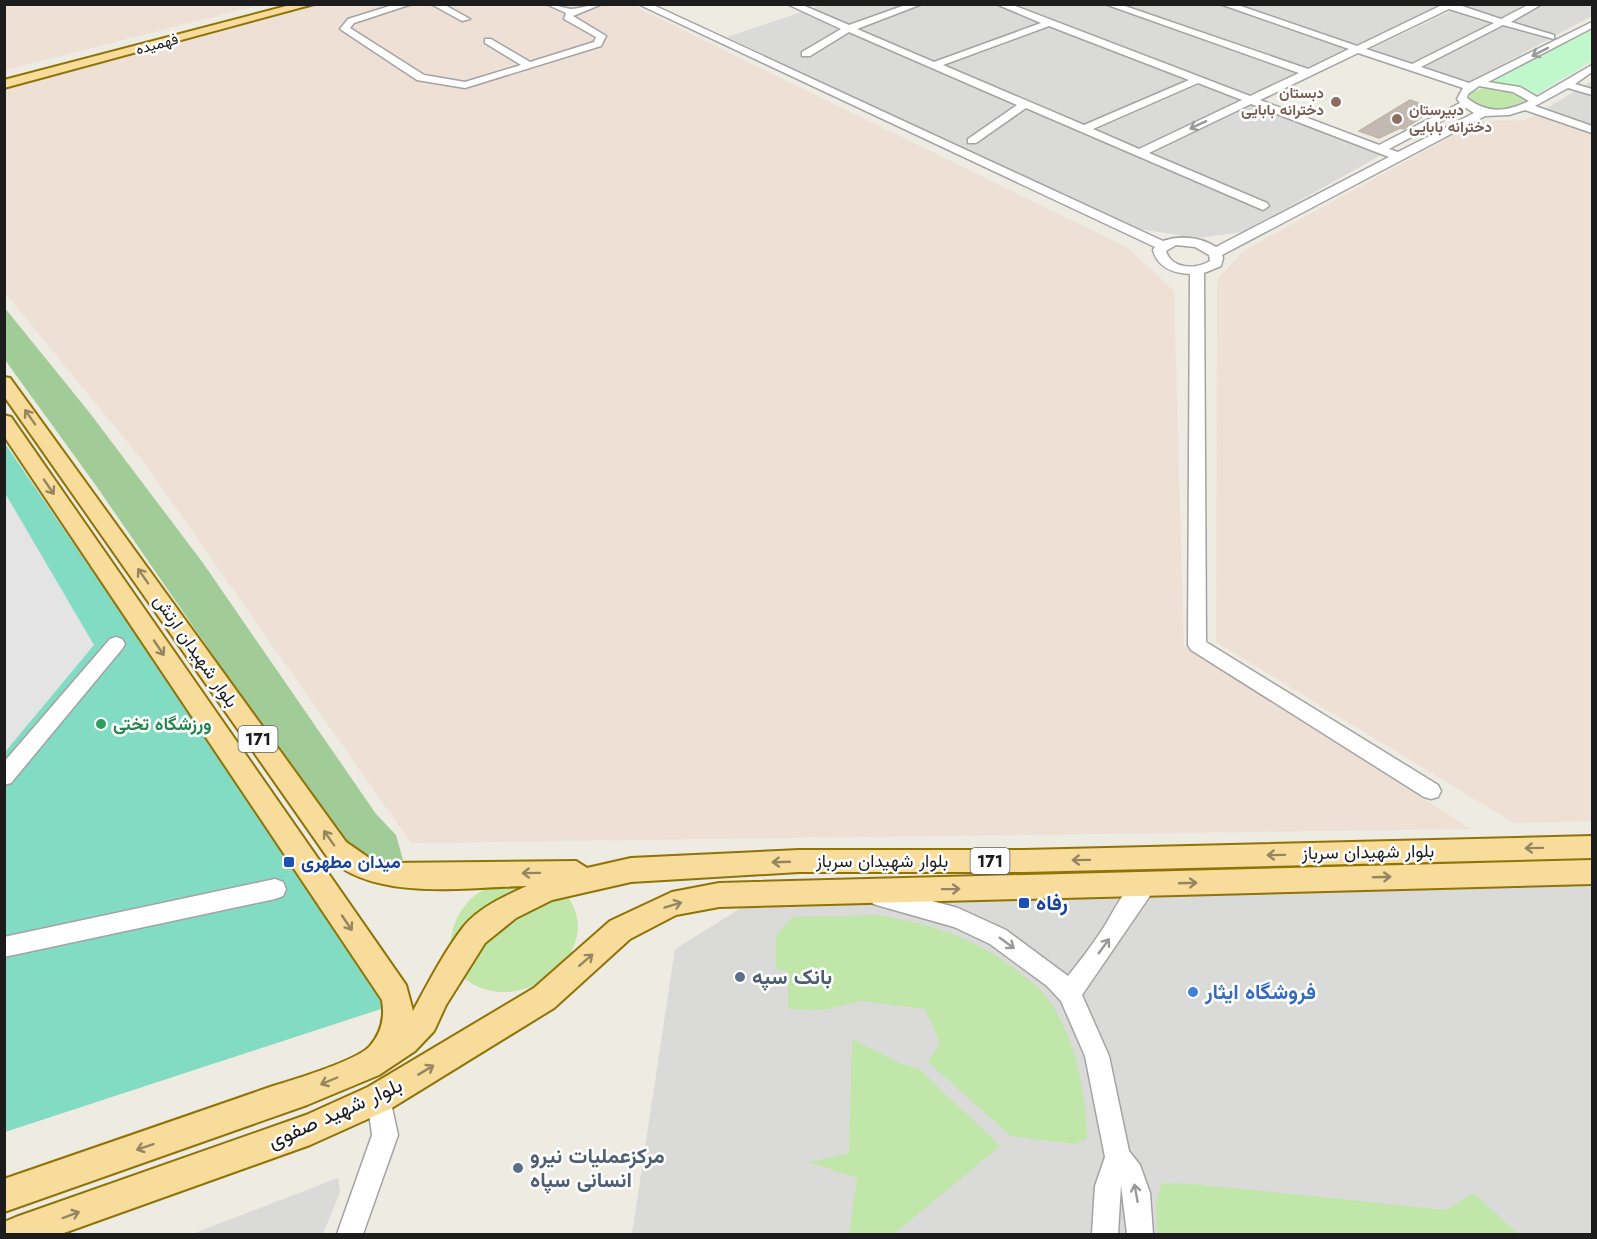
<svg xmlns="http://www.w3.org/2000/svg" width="1597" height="1239" font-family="Jost,Vazirmatn,sans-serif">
<rect width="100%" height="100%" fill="#edebe2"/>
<g fill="#dadad9">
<path d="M825,4H1444L1452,7L1256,105L1383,154L1243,232L1197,238L1133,228L727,37Z"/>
<path d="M1464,5H1592V16L1467,83L1368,50Z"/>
<path d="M1592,81V125L1545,109Z"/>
<path d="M1592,883V1234H632L675,949L741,908Z"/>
<path d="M338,1178L340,1192L323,1234H192Z"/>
</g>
<g fill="#efe0d6">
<path d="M250,5L252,7L5,70V5Z"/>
<path d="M319,5H632L1128,248L1174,291L1184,646L1471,829L411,843L143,461L5,293V86Z"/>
<path d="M1540,114L1592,131V821L1514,823L1216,642L1217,280L1243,251L1479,121L1525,120Z"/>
</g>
<g fill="#c0e7a9">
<path d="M1489,86L1522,95L1527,100C1509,111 1485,116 1470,99V93Z"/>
<path d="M506,880L564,891C579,911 583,931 570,954C552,986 504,1004 471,983C442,964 447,926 467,903C477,891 492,886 506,880Z"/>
<path d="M875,915C929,922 982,940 1025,977C1032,982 1040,988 1045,995C1076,1036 1085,1088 1087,1138L1075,1144L1011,1136L928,1062L940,1043L925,1009L860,1001L823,1010L788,1009V971L776,969V935L793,917Z"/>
<path d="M852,1039L904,1065L918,1068L1000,1146L894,1234H849L857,1178L809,1162L849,1153Z"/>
<path d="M1162,1183L1194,1184L1446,1210L1473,1193L1519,1234H1157L1156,1201Z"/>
</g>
<path fill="#a1cc98" d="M4,307L89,412L203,563L376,814L396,835L403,860L360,859L337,835L97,487L5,360Z"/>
<path fill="#c0f7cb" d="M1592,30V61L1534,96L1520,88L1489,81Z"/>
<path fill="#82dbc3" d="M4,442L390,1006L5,1132H4Z"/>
<path fill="#e4e4e4" d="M5,493L94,645L5,752H4Z"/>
<path fill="#c2bab2" stroke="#bfb4a5" stroke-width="1.5" d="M1410,100L1434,109L1404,129L1400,128L1379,138L1359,131Z"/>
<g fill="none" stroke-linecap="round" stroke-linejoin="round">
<g stroke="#a3a3a3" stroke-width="3">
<g id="minor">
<path d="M396,4H412L354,23L350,28L424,75L465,82L521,65L485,43V39H491L530,62L594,42L596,37L564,19L566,13L546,4C555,4 563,8 571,9C578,9 593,4 602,4L573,16L606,36L601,46L465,88L417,80L340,29L348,19Z"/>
<path d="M431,4H443L470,19L462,21Z"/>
<path d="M638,4H651L1163,241C1180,235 1201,237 1216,247L1389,157L1251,104L1149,153L1267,203L1269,206L1263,210L1026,108L976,143H968V139L1017,105L849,32L810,56H802V52L841,29L787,4H800L849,25L908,4H922L857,29L934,62L1041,23L996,4H1010L1250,96L1299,73L1105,4H1119L1308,69L1349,49L1220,4H1235L1357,46L1440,6L1439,4H1456L1501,19L1530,4H1542L1511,22L1554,35V39L1503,25L1421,67L1469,83L1592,22V28L1488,82L1520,87L1537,97L1592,65V72L1575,84L1592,89V95L1568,88L1535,106L1592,126V133L1525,110L1509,115L1485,116L1222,255L1223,258L1221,266L1204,273L1206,642L1438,785L1441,791L1438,797L1431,799L1424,797L1191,650L1188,645L1190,274C1173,273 1158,268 1153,250L1155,247ZM1449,9L1494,23L1412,64L1366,49ZM1049,26L1189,80L1084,125L943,65ZM1358,53L1463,88L1457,99L1460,103L1379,145L1260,100ZM1198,83L1242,100L1139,149L1093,129ZM1479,86L1513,92L1529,101C1506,112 1487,114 1467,98L1468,94ZM1466,108L1474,113L1398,152L1389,149ZM1176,245L1195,247L1209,255L1210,261C1196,270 1171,269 1166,251Z"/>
<path d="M116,637L122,639L125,644L122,649L11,783L4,785V762L110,639Z"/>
<path d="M1147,875L1155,877L1158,884L1082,995L1109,1056L1129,1151L1140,1165L1150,1193L1153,1234H1127L1121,1185L1118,1234H1092L1095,1186L1105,1157L1085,1056L1061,1001L1047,986L990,944L954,927L873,904L870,897L873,890L881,887L958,908L1006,930L1068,976C1079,962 1090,948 1100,933C1113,915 1124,883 1147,875Z"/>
<path d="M275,879L283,882L286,889L283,896L275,899L4,957V937Z"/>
<path d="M379,1086L388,1089L398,1135L363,1234H337L372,1135L367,1098L370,1089Z"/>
</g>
</g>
<g stroke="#907305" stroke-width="4">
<g id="major">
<path d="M294,4H314L4,88V80Z"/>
<path d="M4,377L10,378L346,842L372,860L388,863L576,861L587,868L631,858L799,850H1024L1592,836V858L1024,872H799L631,882L552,900L516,918L485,943L446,1005L434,1031L415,1051L379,1075L307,1105L4,1212V1179C94,1148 184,1117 273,1086C293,1080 358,1060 370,1046C382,1032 385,1017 382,1000L4,436V415L11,417L406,985L413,1011C428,983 444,952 464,926C480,907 505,896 527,886C464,887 378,902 328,858L4,396Z"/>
<path d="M1592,860V884L719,907L676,915L630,939L554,1008L390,1109L310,1145L61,1234H4V1222L16,1217L306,1115L368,1087L534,988L610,921L672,892L719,883Z"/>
</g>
</g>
<use href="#minor" fill="#fff" fill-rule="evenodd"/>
<use href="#major" fill="#f8dc9c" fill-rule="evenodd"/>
</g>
<defs><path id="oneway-shaft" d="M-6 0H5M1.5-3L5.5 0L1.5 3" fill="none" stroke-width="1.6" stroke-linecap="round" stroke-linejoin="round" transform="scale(1.5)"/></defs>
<g stroke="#999">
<use href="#oneway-shaft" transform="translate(1540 52) rotate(153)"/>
<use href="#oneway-shaft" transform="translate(1198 125) rotate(155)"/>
<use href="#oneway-shaft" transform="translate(1007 943) rotate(36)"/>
<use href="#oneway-shaft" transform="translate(1104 946) rotate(-54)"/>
<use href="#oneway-shaft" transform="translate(1136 1193) rotate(-100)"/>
</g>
<g stroke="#958662">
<use href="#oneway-shaft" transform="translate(30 417) rotate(-125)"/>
<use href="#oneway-shaft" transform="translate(49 487) rotate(56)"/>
<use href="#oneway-shaft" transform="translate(143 576) rotate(-125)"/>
<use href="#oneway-shaft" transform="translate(159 648) rotate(56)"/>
<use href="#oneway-shaft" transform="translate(329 838) rotate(-125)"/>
<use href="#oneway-shaft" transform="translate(1534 848) rotate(179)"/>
<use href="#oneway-shaft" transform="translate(1276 855) rotate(179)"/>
<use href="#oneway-shaft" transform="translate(1081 860) rotate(179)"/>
<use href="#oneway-shaft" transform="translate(781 862) rotate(178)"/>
<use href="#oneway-shaft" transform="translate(531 873) rotate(179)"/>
<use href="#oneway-shaft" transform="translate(1382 877) rotate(-2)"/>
<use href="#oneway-shaft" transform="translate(1188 883) rotate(-2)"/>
<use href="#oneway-shaft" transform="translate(951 889) rotate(-1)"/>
<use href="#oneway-shaft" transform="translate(673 905) rotate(-17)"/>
<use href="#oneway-shaft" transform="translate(347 923) rotate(56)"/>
<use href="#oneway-shaft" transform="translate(586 960) rotate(-41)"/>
<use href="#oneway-shaft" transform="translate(426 1070) rotate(-31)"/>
<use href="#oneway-shaft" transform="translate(329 1081) rotate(157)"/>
<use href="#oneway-shaft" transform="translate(145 1147) rotate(161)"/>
<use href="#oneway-shaft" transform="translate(71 1215) rotate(-20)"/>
</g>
<g fill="#8d6e63" stroke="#fff" stroke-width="2">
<circle cx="1336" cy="102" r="6"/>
<circle cx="1397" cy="119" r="6"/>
</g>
<circle fill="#2e9e5b" stroke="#fff" stroke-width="2" cx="101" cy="724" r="6"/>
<g fill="#1a4fb4" stroke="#fff" stroke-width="2">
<rect x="283" y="856" width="12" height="12" rx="3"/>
<rect x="1018" y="897" width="12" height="12" rx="3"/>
</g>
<g fill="#5c6f8a" stroke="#fff" stroke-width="2">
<circle cx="740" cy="977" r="6"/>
<circle cx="518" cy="1168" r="6"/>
</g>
<circle fill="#3f7fe0" stroke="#fff" stroke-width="2" cx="1193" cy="992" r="6"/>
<g text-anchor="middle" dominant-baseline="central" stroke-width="5" stroke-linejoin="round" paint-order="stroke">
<g font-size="15" fill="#1c1c1c" stroke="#fff">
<text transform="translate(157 44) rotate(-15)">فهمیده</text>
</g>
<g font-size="15" font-weight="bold" fill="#785e54" stroke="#fff" text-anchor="end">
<text x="1324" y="93">دبستان<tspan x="1324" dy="17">دخترانه بابایی</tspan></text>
<text x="1409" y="110" text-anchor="start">دبیرستان<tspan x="1409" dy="17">دخترانه بابایی</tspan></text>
</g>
<g fill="#fff" stroke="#606060" stroke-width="1.5">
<rect x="238.5" y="726" width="39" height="26" rx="4.5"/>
<rect x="970.5" y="848" width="39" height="26" rx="4.5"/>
</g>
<g font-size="16" font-weight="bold" fill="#1c1c1c">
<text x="258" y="739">171</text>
<text x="990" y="861">171</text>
</g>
<g font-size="18" fill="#1c1c1c" stroke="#fff">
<text transform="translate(196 651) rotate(55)">بلوار شهیدان ارتش</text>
<text transform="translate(1368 852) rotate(-1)">بلوار شهیدان سرباز</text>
<text x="882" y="861">بلوار شهیدان سرباز</text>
</g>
<g font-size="18" font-weight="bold" fill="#27864d" stroke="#fff" text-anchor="start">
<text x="113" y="724">ورزشگاه تختی</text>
</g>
<g font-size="18" font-weight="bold" fill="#164399" stroke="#fff" text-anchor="start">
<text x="301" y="862">میدان مطهری</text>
</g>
<g font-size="21" font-weight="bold" fill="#164399" stroke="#fff" text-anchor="start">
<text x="1036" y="903">رفاه</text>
</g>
<g font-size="21" font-weight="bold" fill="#4e5e75" stroke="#fff" text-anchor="start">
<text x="752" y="977">بانک سپه</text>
<text x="530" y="1156">مرکزعملیات نیرو<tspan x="530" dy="24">انسانی سپاه</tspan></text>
</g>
<g font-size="21" font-weight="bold" fill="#366cbe" stroke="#fff" text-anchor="start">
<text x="1205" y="992">فروشگاه ایثار</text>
</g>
<g font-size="21" fill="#1c1c1c" stroke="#fff">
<text transform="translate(335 1113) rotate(-24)">بلوار شهید صفوی</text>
</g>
</g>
<rect width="1597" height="1239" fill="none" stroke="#1c1c1c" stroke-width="12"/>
</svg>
